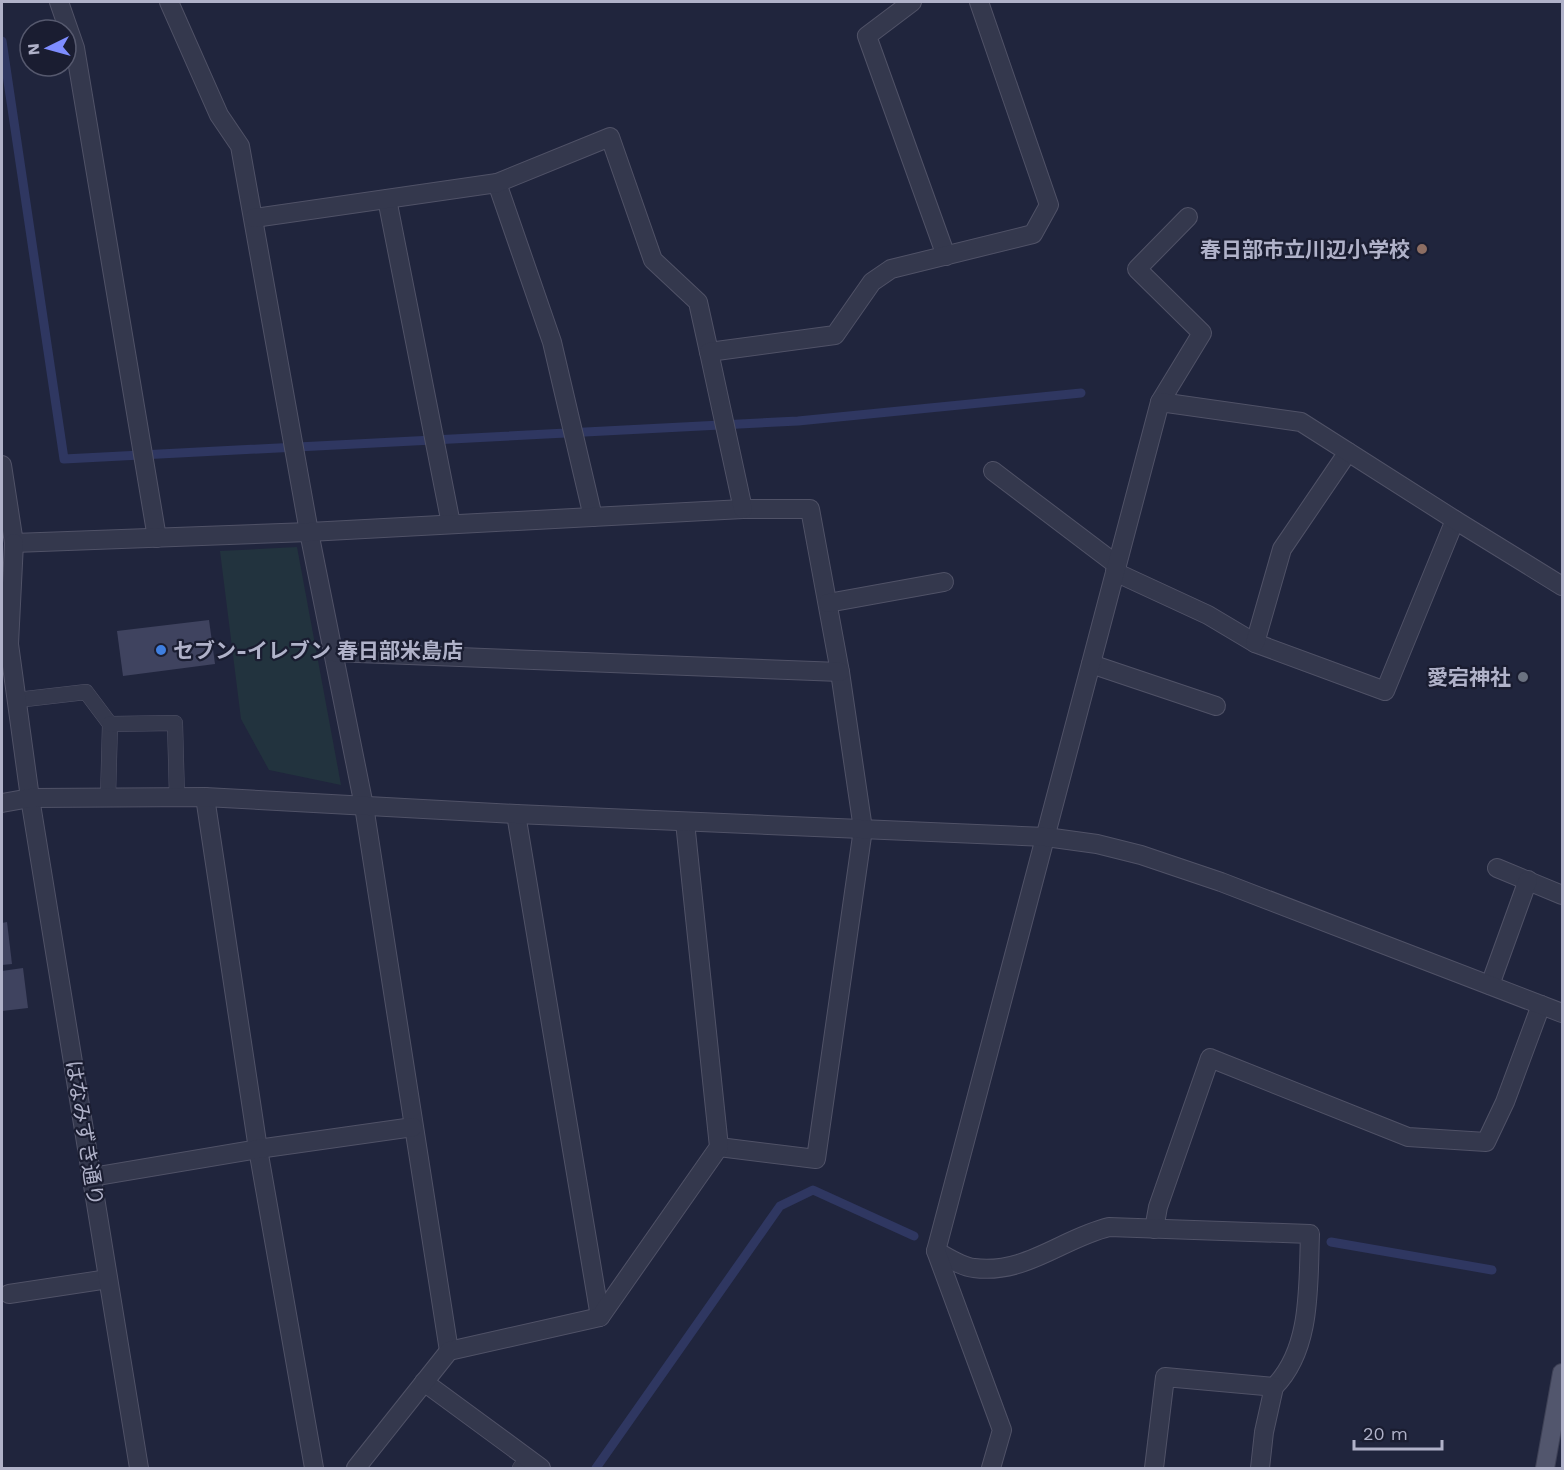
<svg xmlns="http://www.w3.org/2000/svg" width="1564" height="1470" font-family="'Work Sans','Noto Sans JP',sans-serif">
<rect width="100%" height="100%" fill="#20253d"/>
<path fill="#22333e" d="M297,547L341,785L269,770L241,719L220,551Z"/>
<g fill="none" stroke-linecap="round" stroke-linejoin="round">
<g stroke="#2f3761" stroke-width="9">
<path d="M2,41L64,459L798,421L1081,393"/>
<path d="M1331,1242L1492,1270"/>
<path d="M596,1468L780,1206L813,1190L914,1236"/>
</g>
</g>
<g fill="#3f435f">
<path d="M209,620L215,664L123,676L117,631Z"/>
<path d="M7,922L12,964L2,965V923Z"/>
<path d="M23,968L28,1008L2,1011V971Z"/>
</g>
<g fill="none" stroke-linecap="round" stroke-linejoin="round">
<g stroke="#505267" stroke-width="16">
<g id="service">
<path d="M17,700L86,692L110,724L108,798"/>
<path d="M110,724L175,723L177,797"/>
<path d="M520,1468L528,1458"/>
</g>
</g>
<g stroke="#505267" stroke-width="20">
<g id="minor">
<path d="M59,2L75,48L157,538"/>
<path d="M169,2L219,115L240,146L309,532L364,806L449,1351"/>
<path d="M912,2L867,36L946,256"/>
<path d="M497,183L552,342L593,517"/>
<path d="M387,199L451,524"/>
<path d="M254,218L497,183L610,137L653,260L698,302L709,352"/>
<path d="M1160,402L1202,333L1137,269L1188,217"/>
<path d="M2,465L14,543L309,532L743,509H810L840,672L863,829L816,1159L719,1147"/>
<path d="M993,471L1117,565"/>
<path d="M743,509L709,352L835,335L872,282L891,269L1033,234L1049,205L979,2"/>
<path d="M1115,572L1208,615L1255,643L1385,691L1455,520"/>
<path d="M828,603L944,582"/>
<path d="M1255,643L1282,549L1348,452"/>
<path d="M333,652L840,672"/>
<path d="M1091,664L1216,706"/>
<path d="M205,797L258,1149L314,1468"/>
<path d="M516,814L600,1317"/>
<path d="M1497,868L1562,895"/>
<path d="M1490,985L1528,880"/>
<path d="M92,1177L258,1149L413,1127"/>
<path d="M1154,1229L1158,1207L1210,1058L1408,1137L1486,1142L1505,1102L1541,1005"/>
<path d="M936,1251C947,1257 962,1267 974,1268C1025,1275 1063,1238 1109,1227L1310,1234C1308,1285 1312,1349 1274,1387"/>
<path d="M9,1294L108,1279"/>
<path d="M424,1382L541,1468"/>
<path d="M356,1468L449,1351L600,1317L719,1147L685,822"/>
<path d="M991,1468L1002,1430L936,1251L1160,402L1301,422L1455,520L1562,586"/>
<path d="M1154,1468L1165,1377L1274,1387L1264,1432L1260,1468"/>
</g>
</g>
<g stroke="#505267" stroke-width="20">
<g id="tertiary">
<path d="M14,543L9,644L30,798L139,1468"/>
<path d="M2,803L30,798L205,797L516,814L1046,837L1097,844L1141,855L1221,882L1562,1013"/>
</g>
</g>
<g stroke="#3e4156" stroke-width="20">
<path id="primary" d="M1545,1468L1562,1373"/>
</g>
<use href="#service" stroke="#34384d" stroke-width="15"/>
<use href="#minor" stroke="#34384d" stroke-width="18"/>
<use href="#tertiary" stroke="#34384d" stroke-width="18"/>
<use href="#primary" stroke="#52566d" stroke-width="18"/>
</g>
<circle fill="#8d6e63" stroke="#1a1d31" stroke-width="2" cx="1422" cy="249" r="6"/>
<circle fill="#3f7fe0" stroke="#1a1d31" stroke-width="2" cx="161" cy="650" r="6"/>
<circle fill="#6b7280" stroke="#1a1d31" stroke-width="2" cx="1523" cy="677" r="6"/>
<g text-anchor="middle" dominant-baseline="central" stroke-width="4.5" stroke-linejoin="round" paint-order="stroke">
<g font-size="21" font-weight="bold" fill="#b0b2c9" stroke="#1a1d31" text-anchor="end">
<text x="1410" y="249">春日部市立川辺小学校</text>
<text x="173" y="650" text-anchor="start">セブン-イレブン 春日部米島店</text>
<text x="1511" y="677">愛宕神社</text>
</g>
<g font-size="21" fill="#b0b2c9" stroke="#1a1d31">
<text transform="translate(85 1133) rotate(81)">はなみずき通り</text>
</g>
</g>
<rect width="1564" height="1470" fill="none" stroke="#b0b2c9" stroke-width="6"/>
<g transform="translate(48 48) rotate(265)"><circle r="28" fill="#1a1d31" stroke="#56596e" stroke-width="1.5"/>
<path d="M0-4.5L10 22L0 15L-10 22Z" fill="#7e8dff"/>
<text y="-9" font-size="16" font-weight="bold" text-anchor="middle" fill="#b0b2c9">N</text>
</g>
<path d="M1354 1440v9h88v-9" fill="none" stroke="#b0b2c9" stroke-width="3"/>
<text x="1363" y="1440" font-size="18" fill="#b0b2c9" stroke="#1a1d31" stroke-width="4.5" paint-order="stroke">20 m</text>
</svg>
